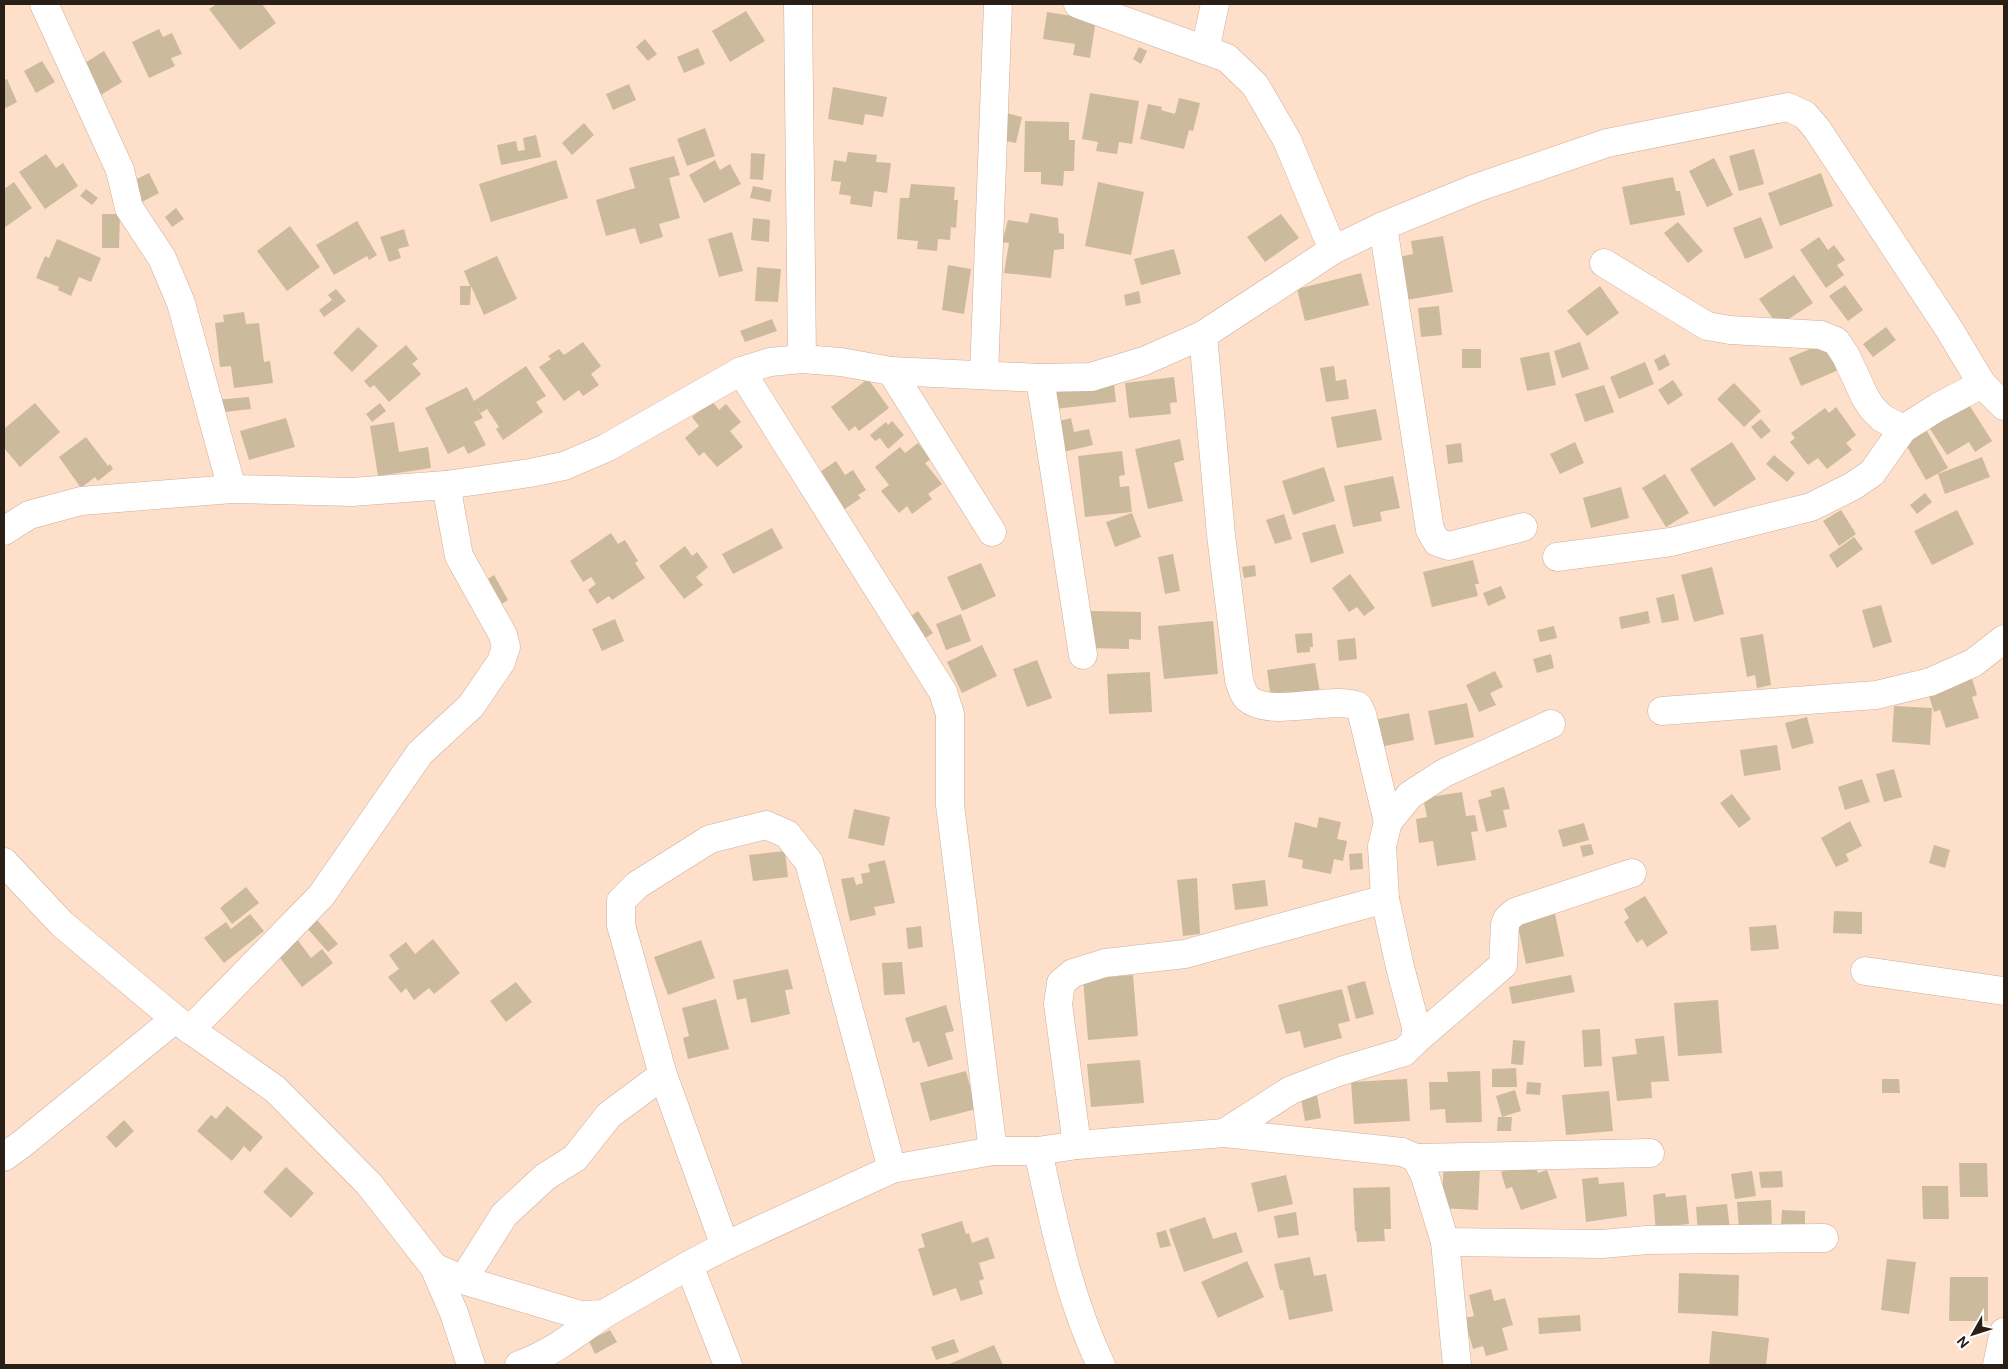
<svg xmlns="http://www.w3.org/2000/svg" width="2008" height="1369" font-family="'DM Sans',sans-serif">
<rect width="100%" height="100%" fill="#fedfca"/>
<g fill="#ccba9d">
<path d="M217,4H262L276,23L240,50L209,9Z"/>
<path d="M746,11L765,41L730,62L712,31Z"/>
<path d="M1047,12L1096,20L1090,58L1073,55L1075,44L1043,39Z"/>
<path d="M159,29L163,37L172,33L182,54L171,58L175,66L149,78L132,42Z"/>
<path d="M645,39L657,54L648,61L636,47Z"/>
<path d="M1139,47L1147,51L1141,64L1133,59Z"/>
<path d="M698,48L705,64L684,73L677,57Z"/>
<path d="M104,51L122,82L99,96L80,66Z"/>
<path d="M42,61L55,82L36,93L24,71Z"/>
<path d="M7,79L17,102L4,109V80Z"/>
<path d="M629,84L636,100L613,110L606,94Z"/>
<path d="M833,87L887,97L883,117L865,114L863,125L828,119Z"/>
<path d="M1090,93L1139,101L1132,144L1119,142L1117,154L1096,151L1098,142L1082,139Z"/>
<path d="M1179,98L1200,103L1193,131L1189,130L1184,149L1140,139L1148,104L1162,107L1161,110L1175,114Z"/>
<path d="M1003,112L1022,117L1016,143L997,139Z"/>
<path d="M1025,121L1069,122V140H1075L1074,171H1064L1063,186L1041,184V172H1024Z"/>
<path d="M584,123L594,135L572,155L562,143Z"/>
<path d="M705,128L715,156L687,166L677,139Z"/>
<path d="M536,135L541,157L501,165L497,145L516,141L518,151L525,150L523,138Z"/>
<path d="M1754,149L1764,184L1739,191L1729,156Z"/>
<path d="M848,152L877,155L876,162L891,163L887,193L874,191L872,207L850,204L851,196L839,194L841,182L831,181L834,160L846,162Z"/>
<path d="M751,153L765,154L763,180L750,179Z"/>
<path d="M46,154L56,168L63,163L78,186L45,209L19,172Z"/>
<path d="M674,156L680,175L669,178L680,218L659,224L663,237L640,244L635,228L606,236L596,200L635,188L629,168Z"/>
<path d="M1714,158L1733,195L1707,207L1689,171Z"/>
<path d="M556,160L568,198L491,222L479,184Z"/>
<path d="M715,160L720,170L730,164L741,184L704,203L689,175Z"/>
<path d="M149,173L159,193L142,202L131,182Z"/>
<path d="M1821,173L1833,206L1780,226L1768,193Z"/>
<path d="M1673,177L1676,191H1680L1685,215L1630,225L1622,187Z"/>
<path d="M14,182L32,208L4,228V189Z"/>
<path d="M1098,182L1144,192L1131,255L1085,246Z"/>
<path d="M911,184L955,187L954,200H958L956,228L951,227L950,240L938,239L937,251L917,249L918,241L897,239L900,198H909Z"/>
<path d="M753,186L772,190L770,202L750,198Z"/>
<path d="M86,189L98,198L92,205L80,196Z"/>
<path d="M176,208L184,219L172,227L165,217Z"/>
<path d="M1030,213L1058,218L1059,233L1064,234V249L1054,250L1051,278L1004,273L1009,243L1002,242L1008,220L1028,223Z"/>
<path d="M102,214H120L119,248H102Z"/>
<path d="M1281,214L1299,238L1265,262L1247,237Z"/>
<path d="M1761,217L1773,248L1745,259L1733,228Z"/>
<path d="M753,218L770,220L769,242L751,240Z"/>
<path d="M357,221L377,255L369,260L367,256L334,275L316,245Z"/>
<path d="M1678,222L1703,251L1688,263L1664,233Z"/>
<path d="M290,226L320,267L287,291L257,251Z"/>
<path d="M404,229L409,246L398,249L401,258L389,262L380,237Z"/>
<path d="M732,232L743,271L719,277L708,239Z"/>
<path d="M1443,236L1453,292L1406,300L1399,257L1413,254L1411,241Z"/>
<path d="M1819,237L1828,250L1834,245L1845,260L1837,265L1844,275L1826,288L1800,250Z"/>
<path d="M57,239L101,258L91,282L79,277L71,296L58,290L59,287L36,278L45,256L49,258Z"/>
<path d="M1174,249L1181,274L1141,285L1134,259Z"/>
<path d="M497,256L517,299L484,315L471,286L470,305H460V286H470L464,271Z"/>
<path d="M948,265L971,269L964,314L942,310Z"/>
<path d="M757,267L781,269L778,302L755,301Z"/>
<path d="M1361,273L1369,305L1305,321L1297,289Z"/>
<path d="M1794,275L1813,303L1778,326L1759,299Z"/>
<path d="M1845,285L1863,310L1848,321L1829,296Z"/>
<path d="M1600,286L1619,313L1587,336L1567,311Z"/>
<path d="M336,289L346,301L324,317L319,310L332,300L328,295Z"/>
<path d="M1139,291L1141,303L1126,306L1124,295Z"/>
<path d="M1439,306L1442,335L1421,337L1418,308Z"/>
<path d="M244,312L246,324L259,323L264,362L270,361L273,383L234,388L231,366L220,367L215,323L224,322L223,315Z"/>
<path d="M772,319L777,331L745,342L740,331Z"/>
<path d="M358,327L378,346L352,372L333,353Z"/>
<path d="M1886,327L1896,340L1873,357L1863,344Z"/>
<path d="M1828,341L1841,369L1801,386L1789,358Z"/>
<path d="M583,342L601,366L591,374L599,385L583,396L579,390L564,401L539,367L551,359L548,356L559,349L564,355Z"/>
<path d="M1580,342L1589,369L1562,378L1554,351Z"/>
<path d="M406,345L418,359L412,364L421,374L389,402L374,385L370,388L364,381Z"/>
<rect x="1462" y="349" width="19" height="19"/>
<path d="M1549,352L1556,385L1527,391L1520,358Z"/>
<path d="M1665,354L1670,365L1659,371L1654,360Z"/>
<path d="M1645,362L1654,384L1619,399L1610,377Z"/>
<path d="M526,366L546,396L536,402L543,412L503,440L496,429L499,427L487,409L481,413L477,407L483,418L474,422L486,445L468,454L464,446L448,454L425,408L467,387L474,401Z"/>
<path d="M1334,366L1336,381L1346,379L1349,399L1326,402L1320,368Z"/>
<path d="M1174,377L1177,402L1170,403L1171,414L1129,418L1125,383Z"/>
<path d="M868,379L889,408L859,431L855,426L849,431L831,407Z"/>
<path d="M1673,380L1683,395L1668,405L1658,390Z"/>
<path d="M1114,383L1116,402L1055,409L1053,390Z"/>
<path d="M1734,383L1761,411L1744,427L1717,399Z"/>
<path d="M1604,385L1614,412L1585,422L1575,394Z"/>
<path d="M249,397L251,409L216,413L215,400Z"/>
<path d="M1966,400L1992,441L1975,452L1969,442L1947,455L1927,424Z"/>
<path d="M712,401L719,410L726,404L741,422L730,431L743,447L717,467L704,452L699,456L685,438L699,426L692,417Z"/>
<path d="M35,403L60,432L20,467L4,448V429Z"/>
<path d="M380,403L386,411L372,422L366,414Z"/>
<path d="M1836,407L1856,435L1846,443L1852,450L1827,469L1818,458L1808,465L1790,442L1795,438L1791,433L1825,408L1829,413Z"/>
<path d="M1376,409L1382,440L1337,448L1331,417Z"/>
<path d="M286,418L295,447L249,460L240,431Z"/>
<path d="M1071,418L1074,432L1089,429L1093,445L1059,453L1052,423Z"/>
<path d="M1761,419L1771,431L1761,439L1751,427Z"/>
<path d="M892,421L904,435L888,449L880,438L875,441L870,435L886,422L888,425Z"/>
<path d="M394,422L399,452L428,447L431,468L378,476L370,426Z"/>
<path d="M1927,431L1948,468L1926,480L1905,443Z"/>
<path d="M86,437L108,466L110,464L113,469L98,481L95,477L81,488L59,457Z"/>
<path d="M1180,439L1184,460L1174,463L1183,501L1148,509L1135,449Z"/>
<path d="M1575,442L1584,463L1560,474L1550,454Z"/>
<path d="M1732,442L1756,479L1714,507L1690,469Z"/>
<path d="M918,443L931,459L925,463L942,484L928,494L932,499L912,514L907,506L899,513L881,491L889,485L875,467L900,447L905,453Z"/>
<path d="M1461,443L1463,462L1448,464L1446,445Z"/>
<path d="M1122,451L1125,475L1119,476L1120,487L1129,486L1132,512L1085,517L1078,456Z"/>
<path d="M1774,455L1795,473L1787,482L1766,464Z"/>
<path d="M1982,457L1990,477L1945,494L1938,474Z"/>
<path d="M836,461L845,475L853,470L866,490L858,495L861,498L839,513L814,476Z"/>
<path d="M1324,467L1335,501L1293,515L1282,481Z"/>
<path d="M1665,474L1689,513L1666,527L1642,488Z"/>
<path d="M1393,476L1400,508L1380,512L1382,521L1353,527L1344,486Z"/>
<path d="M1621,487L1629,518L1591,528L1583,498Z"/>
<path d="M1925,493L1932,502L1917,514L1910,505Z"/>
<path d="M1841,510L1856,534L1839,546L1823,521Z"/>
<path d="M1957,510L1974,544L1932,565L1914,531Z"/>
<path d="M1132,513L1141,537L1115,547L1106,522Z"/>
<path d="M1284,514L1292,539L1275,544L1266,520Z"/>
<path d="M1335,524L1344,553L1311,563L1302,533Z"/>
<path d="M772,528L783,548L733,574L722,554Z"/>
<path d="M611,533L618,544L625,540L638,561L635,563L645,578L612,600L609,596L597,604L588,590L596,584L591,577L583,582L570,561Z"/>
<path d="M1854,537L1863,549L1837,568L1829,555Z"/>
<path d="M685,546L692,556L697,552L708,567L696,577L703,585L684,599L659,566Z"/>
<path d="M1173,554L1180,591L1165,594L1158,557Z"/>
<path d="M1473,560L1479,584H1475L1478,596L1432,607L1423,572Z"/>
<path d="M981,563L996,596L962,611L947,577Z"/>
<path d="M1255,565L1256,576L1244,578L1242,567Z"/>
<path d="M1712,567L1724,614L1694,622L1681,575Z"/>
<path d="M1350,574L1375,608L1364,616L1357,607L1349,612L1332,588Z"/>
<path d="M494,575L508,600L497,607L483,582Z"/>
<path d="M1501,586L1506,598L1488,606L1483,593Z"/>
<path d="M1674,594L1679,620L1662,623L1656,598Z"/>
<path d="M1881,605L1892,642L1873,648L1862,610Z"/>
<path d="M918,611L933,633L918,643L903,622Z"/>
<path d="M1091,611L1141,612V640L1129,639V649L1090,648Z"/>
<path d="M1648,611L1650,623L1621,629L1619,617Z"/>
<path d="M961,614L971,641L946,650L936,624Z"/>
<path d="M615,619L624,641L602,651L592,629Z"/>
<path d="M1213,621L1218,674L1164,679L1158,626Z"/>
<path d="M1554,626L1557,638L1540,642L1537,630Z"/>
<path d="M1312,633L1313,647H1310V652L1297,653L1295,634Z"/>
<path d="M1763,634L1771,685L1757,688L1755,675L1747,677L1740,638Z"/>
<path d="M1355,638L1357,659L1339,661L1337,640Z"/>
<path d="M982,645L997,676L962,693L947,662Z"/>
<path d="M1551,654L1554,668L1537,673L1533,659Z"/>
<path d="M1037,660L1052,698L1027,707L1013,669Z"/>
<path d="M1315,663L1320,693L1271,699L1267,670Z"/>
<path d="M1495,671L1503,687L1490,693L1496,705L1479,712L1466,685Z"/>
<path d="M1150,672L1152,712L1109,714L1107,674Z"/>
<path d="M1970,672L1977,695L1972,697L1979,718L1946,728L1940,710L1934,712L1926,686Z"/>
<path d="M1467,703L1474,737L1435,745L1428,711Z"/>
<path d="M1894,706L1932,708L1930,745L1892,742Z"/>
<path d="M1409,713L1414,740L1380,747L1374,720Z"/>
<path d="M1807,717L1814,743L1792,749L1785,723Z"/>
<path d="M1777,745L1781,770L1744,776L1740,750Z"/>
<path d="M1894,769L1902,797L1884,802L1876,774Z"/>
<path d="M1862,779L1870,802L1845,810L1838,787Z"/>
<path d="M1504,787L1510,809L1503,810L1507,827L1486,832L1478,800L1492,796L1490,791Z"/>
<path d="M1462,792L1466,816L1475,815L1478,831L1471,832L1476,860L1437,866L1433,841L1419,843L1416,819L1427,817L1423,798Z"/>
<path d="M1732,794L1751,819L1739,828L1720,803Z"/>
<path d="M854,809L890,817L884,846L848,838Z"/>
<path d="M1319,817L1341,822L1337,839L1347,841L1343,861L1334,859L1331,874L1302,868L1303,860L1288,857L1295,822L1317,828Z"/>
<path d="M1850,821L1862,846L1846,854L1849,861L1836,867L1821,838Z"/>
<path d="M1584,823L1589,840L1563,847L1558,830Z"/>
<path d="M1591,844L1594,854L1583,857L1580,846Z"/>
<path d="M1934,845L1950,850L1945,868L1929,863Z"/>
<path d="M785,851L788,877L753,881L749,855Z"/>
<path d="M1362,853L1363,869L1350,870L1349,854Z"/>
<path d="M885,860L895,903L874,907L876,915L850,921L841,879L854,877L856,885L863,883L861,874L870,872L868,864Z"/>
<path d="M1197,878L1200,934L1183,936L1177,880Z"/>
<path d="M1265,880L1268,906L1235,910L1232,884Z"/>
<path d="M246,887L259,903L232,924L220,908Z"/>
<path d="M1645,896L1668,933L1647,947L1642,939L1637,943L1624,922L1629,918L1624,909Z"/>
<path d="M1834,911L1862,912V934L1833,933Z"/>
<path d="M310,912L338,944L328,952L300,920Z"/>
<path d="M250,914L264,931L224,963L204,938L226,922L231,929Z"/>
<path d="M1555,914L1564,956L1526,964L1517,922Z"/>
<path d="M1776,925L1779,949L1751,951L1749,927Z"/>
<path d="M921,926L923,947L908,949L906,928Z"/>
<path d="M297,939L311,958L322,949L333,963L302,987L277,954Z"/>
<path d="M433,939L460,973L434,994L429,988L414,1000L406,988L401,993L388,977L399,969L389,955L406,942L415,954Z"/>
<path d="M701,940L715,978L668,995L654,957Z"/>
<path d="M902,962L905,994L884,995L882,963Z"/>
<path d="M788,969L793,989L785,990L790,1014L751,1023L746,998L737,1000L733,980Z"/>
<path d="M1133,975L1138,1036L1088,1040L1083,979Z"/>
<path d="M1571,975L1575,992L1512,1004L1509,987Z"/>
<path d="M1365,981L1374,1014L1356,1019L1347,986Z"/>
<path d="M516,982L532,1002L506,1022L490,1001Z"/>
<path d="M1342,989L1350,1021L1338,1024L1342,1038L1304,1048L1300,1031L1286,1034L1278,1005Z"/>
<path d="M716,999L729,1049L688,1059L683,1038L689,1036L682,1008Z"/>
<path d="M1718,1000L1722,1053L1678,1056L1674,1003Z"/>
<path d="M946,1005L954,1031L945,1033L953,1059L928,1067L919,1041L913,1043L905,1018Z"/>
<path d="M1600,1029L1602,1066L1584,1067L1582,1030Z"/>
<path d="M1664,1036L1669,1081L1651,1082L1652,1098L1617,1101L1612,1057L1637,1054L1635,1039Z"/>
<path d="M1513,1040L1525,1041L1523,1065L1511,1064Z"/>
<path d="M1140,1060L1144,1103L1091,1107L1087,1064Z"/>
<path d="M1516,1068L1517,1087H1492V1069Z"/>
<path d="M966,1071L976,1109L930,1121L920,1083Z"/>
<path d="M1480,1071L1482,1122L1446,1123L1445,1109L1430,1110L1429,1082H1448L1447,1072Z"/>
<path d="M1407,1079L1410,1121L1354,1124L1351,1082Z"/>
<path d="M1882,1079H1899L1900,1093H1882Z"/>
<path d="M1527,1082L1541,1083L1540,1095L1526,1094Z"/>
<path d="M1515,1090L1521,1111L1502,1117L1496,1096Z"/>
<path d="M1609,1091L1613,1131L1566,1135L1562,1095Z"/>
<path d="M1317,1095L1321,1118L1305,1121L1301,1098Z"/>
<path d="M227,1106L263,1137L250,1152L244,1146L232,1161L197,1131L211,1115L216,1119Z"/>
<path d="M1498,1117H1512L1511,1131H1497Z"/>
<path d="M124,1120L134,1131L116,1148L106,1137Z"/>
<path d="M1534,1161L1538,1173L1547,1170L1557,1198L1521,1210L1512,1187L1506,1189L1501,1172Z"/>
<path d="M1959,1163H1987L1988,1197H1960Z"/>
<path d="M1444,1164L1480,1167L1478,1210L1441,1208Z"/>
<path d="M286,1167L314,1193L291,1218L263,1192Z"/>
<path d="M1752,1171L1756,1196L1735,1199L1731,1174Z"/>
<path d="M1782,1171L1783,1187L1761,1188L1759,1172Z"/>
<path d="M1286,1175L1293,1204L1258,1212L1251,1183Z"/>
<path d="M1598,1177L1599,1184L1624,1182L1627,1216L1586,1222L1582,1179Z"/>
<path d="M1922,1186H1948L1949,1219H1923Z"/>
<path d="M1390,1187L1391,1229H1384L1385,1241L1357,1242L1356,1231H1355L1353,1188Z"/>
<path d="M1665,1193L1666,1197L1686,1195L1689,1224L1669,1226L1656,1233L1653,1195Z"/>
<path d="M1771,1200L1772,1228L1739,1230L1737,1202Z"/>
<path d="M1727,1204L1730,1230L1698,1233L1696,1207Z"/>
<path d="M1782,1210L1805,1211V1226L1781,1225Z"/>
<path d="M1296,1212L1299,1235L1278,1238L1274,1216Z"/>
<path d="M1205,1217L1213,1239L1236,1232L1243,1252L1184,1272L1169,1229Z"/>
<path d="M962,1221L966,1234L969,1233L972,1243L988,1237L995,1258L979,1263L984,1279L979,1281L983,1294L961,1301L956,1288L933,1296L918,1249L925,1247L921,1234Z"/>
<path d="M1166,1230L1171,1246L1160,1248L1156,1233Z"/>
<path d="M1310,1257L1314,1276L1326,1274L1333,1311L1289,1320L1283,1290H1280L1274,1264Z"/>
<path d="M1887,1259L1916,1262L1909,1314L1881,1310Z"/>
<path d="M1247,1261L1264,1297L1218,1318L1201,1282Z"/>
<path d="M1679,1273L1739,1275L1738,1316L1678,1313Z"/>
<path d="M1950,1277H1988V1321H1949Z"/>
<path d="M1491,1289L1494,1301L1505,1298L1513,1325L1502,1328L1508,1350L1486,1356L1483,1346L1473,1349L1464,1318L1474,1316L1469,1295Z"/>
<path d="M1580,1315L1581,1331L1539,1334L1538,1318Z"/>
<path d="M610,1330L617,1342L595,1354L589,1341Z"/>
<path d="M1712,1331L1769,1338L1766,1365H1709Z"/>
<path d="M954,1339L959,1352L936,1360L931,1347Z"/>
<path d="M994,1345L1003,1365H947Z"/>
</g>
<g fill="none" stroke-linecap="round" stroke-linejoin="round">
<g stroke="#ccae9b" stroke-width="29">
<g id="street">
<path d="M44,4L120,170L129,208L162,258L181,303L232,489"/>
<path d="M798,4L802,359"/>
<path d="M1078,4L1227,58L1255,85L1287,140L1333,250"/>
<path d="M1205,50L1215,4"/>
<path d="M1383,226L1430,530L1437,542L1449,546L1523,527"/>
<path d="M1604,263L1707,326L1730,330L1821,335L1836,341L1846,356L1865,397L1872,408L1882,418L1903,429"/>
<path d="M1203,335L1221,535L1239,680C1241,686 1243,694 1247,698C1270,719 1332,695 1358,706L1362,714L1388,822L1382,846L1385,899L1400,967L1416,1027L1415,1041L1404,1052L1341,1071L1291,1090L1224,1133"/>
<path d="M741,371L943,692L950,714V805L993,1151"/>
<path d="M891,371L992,532"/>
<path d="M984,375L998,4"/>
<path d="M1040,378L1083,655"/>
<path d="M4,531L29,515L81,501L232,489L352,492L446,485L530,473L564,466L606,448L741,371L770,362L802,359L841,362L891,371L1040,378L1091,377L1144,361L1203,335L1333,250L1383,226L1476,188L1607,143L1788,107L1805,115L1817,129L1949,329L1982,384L2004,406"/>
<path d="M1557,557L1671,542L1811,507L1853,486L1872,473L1903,429L1938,407L1982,384"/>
<path d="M1662,711L1876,695L1930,682L1973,663L2004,639"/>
<path d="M1388,822L1410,795L1444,773L1551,724"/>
<path d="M1865,971L2004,991"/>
<path d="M190,1030L321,896L420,753L471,706L501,662L506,647L503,635L459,556L446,485"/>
<path d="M1415,1041L1503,965L1505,925L1507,919L1515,912L1632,873"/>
<path d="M1077,1145L1058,1004L1061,983L1073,973L1105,963L1185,954L1385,899"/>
<path d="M1038,1151C1054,1224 1069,1298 1101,1365"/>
<path d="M4,1157L22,1144L175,1019"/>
<path d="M1416,1158L1650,1153"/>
<path d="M1445,1242L1602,1244L1647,1240L1824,1238"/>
<path d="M725,1246L663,1075L621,925V901L637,885L710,839L766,825L787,834L809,862L892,1169"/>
<path d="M689,1265L728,1365"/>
<path d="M434,1267L463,1280L580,1315L604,1314L689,1265L725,1246L892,1169L993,1151H1038L1077,1145L1224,1133L1402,1152L1416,1158L1425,1176L1445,1242L1457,1365"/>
<path d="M463,1280L504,1215L545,1177L575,1158L609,1115L663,1075"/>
<path d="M519,1365C551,1354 577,1333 604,1314"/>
<path d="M1997,1365L2004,1332"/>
</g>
</g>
<g stroke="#ccae9b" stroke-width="29">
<path id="secondary" d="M4,862L62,924L175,1019L275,1089L369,1184L434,1267L454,1313L471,1365"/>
</g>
<use href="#street" stroke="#fff" stroke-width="28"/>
<use href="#secondary" stroke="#fff" stroke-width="28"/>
</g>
<rect width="2008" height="1369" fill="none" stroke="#2a1f17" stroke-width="10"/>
<g transform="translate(1973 1334) rotate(231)" stroke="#ffffff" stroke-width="4" paint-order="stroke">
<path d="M0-4L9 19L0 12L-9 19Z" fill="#2a1f17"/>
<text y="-8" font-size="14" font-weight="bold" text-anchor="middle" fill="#2a1f17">N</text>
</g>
</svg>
